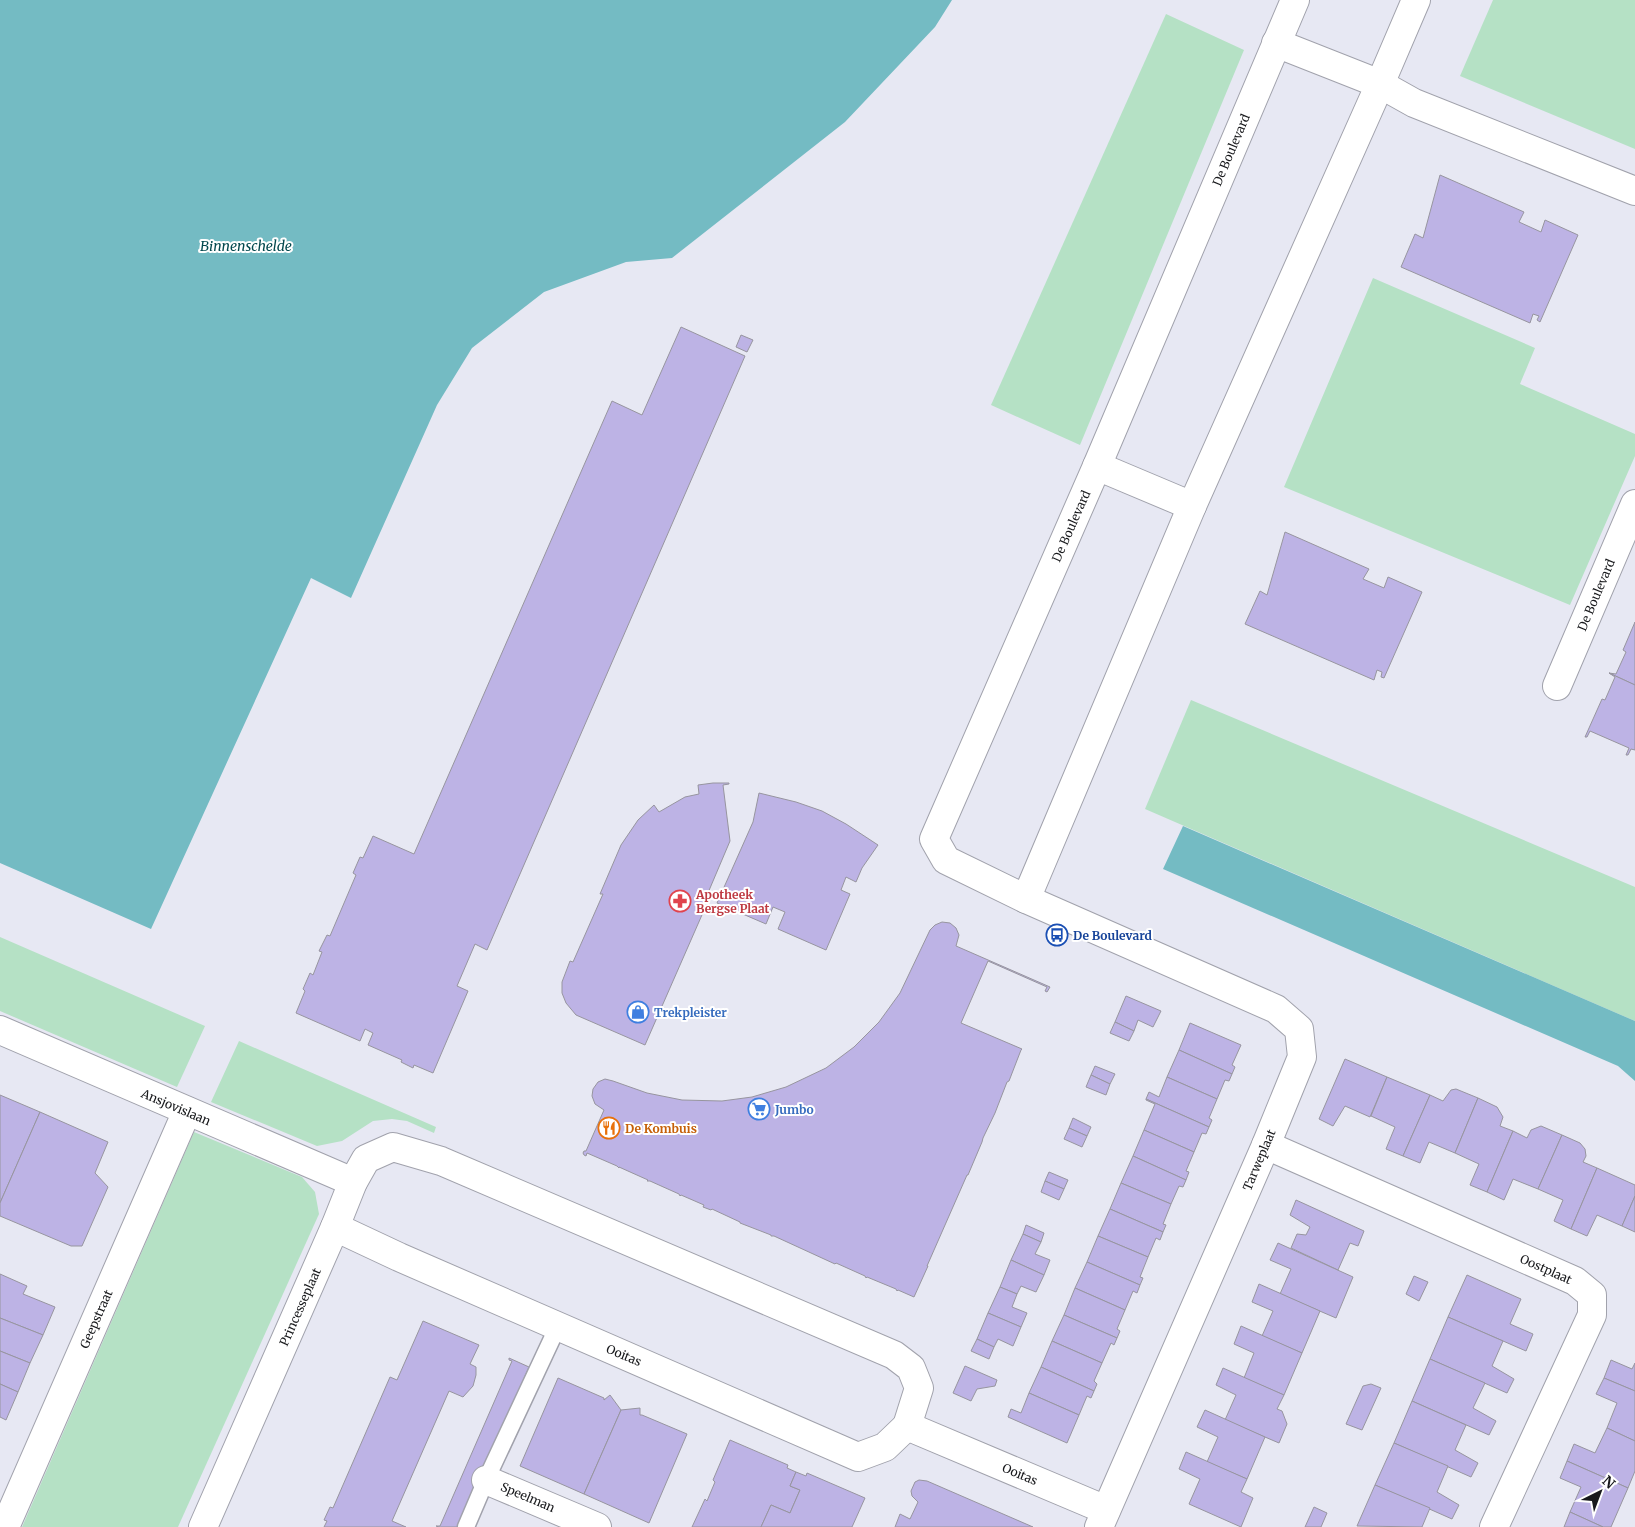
<svg xmlns="http://www.w3.org/2000/svg" width="1635" height="1527" font-family="Merriweather,serif">
<rect width="100%" height="100%" fill="#e7e8f3"/>
<g fill="#b5e1c5">
<path d="M1493,0H1635V149L1460,76Z"/>
<path d="M1166,14L1244,50L1080,445L991,405Z"/>
<path d="M1373,278L1535,348L1520,384L1635,434V456L1570,605L1284,487Z"/>
<path d="M1191,700L1635,887V1021L1145,809Z"/>
<path d="M0,937L205,1026L177,1087L0,1011Z"/>
<path d="M239,1041L436,1127L434,1133L407,1121L392,1119L373,1121L342,1141L317,1146L211,1102Z"/>
<path d="M194,1132L302,1177L315,1192L319,1214L178,1527H22Z"/>
</g>
<g fill="#74bbc3">
<path d="M0,0H952L935,27L845,122L672,258L626,262L544,292L472,348L437,405L351,598L311,578L151,929L0,863Z"/>
<path d="M1183,826L1635,1021V1081L1618,1066L1163,869Z"/>
</g>
<g fill="#bdb3e5" stroke="#97959f">
<path d="M1440,175L1524,212L1519,222L1541,232L1545,220L1578,235L1540,322L1537,320L1539,316L1533,314L1530,323L1401,267L1415,234L1423,238Z"/>
<path d="M681,327L745,356L487,950L475,944L457,986L468,991L433,1073L414,1065L413,1068L401,1062L402,1060L368,1045L373,1033L365,1029L360,1041L296,1013L305,991L303,989L310,973L313,975L322,952L319,951L327,935L330,936L356,875L353,873L360,857L363,858L373,836L414,854L612,401L642,415Z"/>
<path d="M741,335L753,340L747,352L736,347Z"/>
<path d="M1285,532L1369,569L1363,579L1384,588L1388,577L1422,592L1384,678L1381,677L1382,672L1377,670L1374,680L1245,624L1260,591L1267,595Z"/>
<path d="M1635,622V685L1609,673L1616,674L1626,652L1623,650Z"/>
<path d="M1609,673L1635,685V750L1631,749L1628,755H1626L1629,748L1590,731L1587,737H1585L1602,699L1605,700L1615,677Z"/>
<path d="M713,783H729V784L723,785L730,841L702,907L705,908L645,1045L576,1015L566,1003L562,993V982L570,961L573,962L603,894H600L621,845L638,820L654,805L659,812L685,797L699,794L698,785Z"/>
<path d="M759,793L796,802L822,811L846,824L878,845L862,868L856,882L846,877L841,890L850,894L826,950L778,929L785,912L773,907L766,924L717,903L753,822Z"/>
<path d="M942,922L950,923L956,928L959,935L956,946L1050,987L1047,992L1045,991L1047,987L988,961L961,1023L1022,1049L1021,1050L1009,1081L1007,1082L995,1113L983,1138L982,1142L968,1175H967L927,1266H928L914,1297L898,1290L897,1291L896,1289L867,1277L866,1278L865,1276L836,1263L835,1264L774,1236H771V1235L740,1223V1222L712,1209L711,1210L703,1207L704,1205L681,1195L680,1196L679,1194L650,1181H647L648,1180L619,1167V1168L617,1166L587,1153L586,1156L584,1155L583,1153L584,1151H586L604,1110L595,1104L592,1096L593,1089L598,1082L605,1079L613,1081L647,1093L682,1100L722,1101L752,1097L786,1087L826,1068L854,1047L879,1022L900,993L930,930L935,925Z"/>
<path d="M1126,996L1161,1011L1153,1027L1138,1020L1134,1031L1115,1022Z"/>
<path d="M1115,1022L1134,1031L1129,1041L1110,1033Z"/>
<path d="M1190,1023L1241,1045L1232,1065L1235,1067L1232,1074L1179,1050Z"/>
<path d="M1179,1050L1232,1074L1229,1081L1225,1080L1217,1099L1167,1077Z"/>
<path d="M1345,1059L1387,1077L1370,1117L1345,1106L1333,1126L1319,1119Z"/>
<path d="M1095,1066L1115,1074L1110,1084L1091,1075Z"/>
<path d="M1091,1075L1110,1084L1106,1095L1086,1087Z"/>
<path d="M1167,1077L1217,1099L1209,1118L1212,1120L1209,1127L1146,1099L1149,1092L1159,1097Z"/>
<path d="M1387,1077L1430,1095L1403,1156L1386,1149L1395,1127L1371,1116Z"/>
<path d="M1456,1089L1478,1098L1455,1153L1429,1142L1420,1163L1403,1156L1430,1095L1443,1101L1451,1090Z"/>
<path d="M0,1095L40,1112L0,1203Z"/>
<path d="M1478,1098L1497,1107L1503,1117L1500,1126L1513,1131L1487,1192L1470,1185L1479,1164L1455,1153Z"/>
<path d="M1146,1099L1209,1127L1206,1134L1202,1133L1194,1152L1144,1130L1155,1104L1146,1100Z"/>
<path d="M40,1112L108,1142L95,1173L108,1187L82,1246H71L0,1216V1203Z"/>
<path d="M1073,1118L1091,1127L1087,1136L1069,1128Z"/>
<path d="M1541,1126L1562,1135L1538,1189L1513,1179L1504,1200L1487,1192L1513,1131L1527,1138L1531,1130Z"/>
<path d="M1069,1128L1087,1136L1082,1147L1064,1139Z"/>
<path d="M1144,1130L1194,1152L1186,1171L1189,1172L1186,1180L1133,1156Z"/>
<path d="M1562,1135L1580,1143L1585,1149L1586,1156L1583,1162L1597,1168L1571,1229L1554,1221L1563,1200L1538,1189Z"/>
<path d="M1133,1156L1186,1180L1183,1187L1179,1186L1171,1204L1121,1183Z"/>
<path d="M1597,1168L1635,1185V1196L1622,1226L1597,1215L1587,1236L1571,1229Z"/>
<path d="M1049,1172L1068,1180L1064,1189L1045,1181Z"/>
<path d="M1045,1181L1064,1189L1059,1200L1041,1192Z"/>
<path d="M1121,1183L1171,1204L1163,1224L1166,1225L1163,1232L1110,1209Z"/>
<path d="M1635,1196V1232L1622,1226Z"/>
<path d="M1296,1200L1364,1231L1358,1246L1350,1243L1338,1270L1291,1248L1297,1234L1306,1235L1310,1227L1290,1215Z"/>
<path d="M1110,1209L1163,1232L1160,1240L1156,1238L1148,1257L1098,1236Z"/>
<path d="M1026,1225L1044,1233L1041,1242L1023,1234Z"/>
<path d="M1023,1234L1041,1242L1035,1254L1050,1260L1044,1275L1011,1260Z"/>
<path d="M1098,1236L1148,1257L1140,1277L1143,1278L1140,1285L1087,1262Z"/>
<path d="M1278,1243L1353,1277L1336,1318L1280,1294L1291,1269L1270,1260Z"/>
<path d="M1011,1260L1044,1275L1036,1292L1021,1286L1017,1294L1000,1287Z"/>
<path d="M1087,1262L1140,1285L1137,1293L1133,1291L1125,1310L1075,1288Z"/>
<path d="M0,1274L27,1286L23,1294L55,1307L43,1335L0,1318Z"/>
<path d="M1467,1275L1521,1299L1510,1324L1533,1334L1526,1351L1448,1317Z"/>
<path d="M1414,1276L1428,1282L1419,1301L1406,1294Z"/>
<path d="M1259,1284L1320,1311L1302,1353L1262,1336L1273,1311L1252,1302Z"/>
<path d="M1000,1287L1017,1294L1012,1307L1027,1313L1021,1327L988,1313Z"/>
<path d="M1075,1288L1125,1310L1117,1329L1120,1331L1117,1338L1064,1315Z"/>
<path d="M988,1313L1021,1327L1013,1346L998,1339L994,1347L977,1339Z"/>
<path d="M1064,1315L1117,1338L1114,1345L1111,1343L1102,1363L1052,1341Z"/>
<path d="M1448,1317L1503,1341L1492,1366L1514,1379L1507,1393L1430,1359Z"/>
<path d="M0,1318L43,1335L30,1363L0,1351Z"/>
<path d="M423,1321L479,1345L470,1364L476,1367V1375L473,1386L463,1397L449,1391L392,1521L406,1527H324L327,1521L324,1520L330,1507L333,1508L390,1377L397,1380Z"/>
<path d="M1241,1326L1302,1353L1284,1395L1244,1378L1254,1353L1234,1344Z"/>
<path d="M977,1339L994,1347L989,1359L971,1351Z"/>
<path d="M1052,1341L1102,1363L1094,1381L1097,1384L1094,1391L1041,1367Z"/>
<path d="M0,1351L30,1363L18,1392L0,1384Z"/>
<path d="M509,1358L529,1367L459,1527H439L436,1526H440L512,1361L509,1360Z"/>
<path d="M1430,1359L1485,1383L1473,1408L1496,1421L1489,1435L1412,1401Z"/>
<path d="M1611,1360L1632,1369L1635,1363V1391L1604,1378Z"/>
<path d="M965,1366L997,1380L995,1386L977,1389L971,1401L953,1393Z"/>
<path d="M1041,1367L1094,1391L1091,1398L1087,1396L1079,1415L1029,1393Z"/>
<path d="M1223,1368L1284,1395L1277,1409L1282,1411L1287,1424L1279,1443L1225,1420L1236,1395L1216,1385Z"/>
<path d="M558,1378L604,1398V1400L610,1395L621,1410L584,1494L520,1466Z"/>
<path d="M1604,1378L1635,1391V1441L1607,1428L1617,1403L1596,1394Z"/>
<path d="M0,1384L18,1392L6,1420L0,1417Z"/>
<path d="M1371,1384L1381,1388L1362,1430L1346,1424L1363,1386Z"/>
<path d="M1029,1393L1079,1415L1067,1443L1008,1417L1011,1409L1021,1413Z"/>
<path d="M1412,1401L1466,1425L1455,1450L1478,1463L1471,1477L1394,1443Z"/>
<path d="M640,1408V1415H642L687,1434L649,1523L584,1494L621,1410Z"/>
<path d="M1205,1410L1265,1437L1247,1479L1207,1462L1218,1437L1197,1427Z"/>
<path d="M1607,1428L1635,1441V1471L1628,1488L1567,1461L1574,1444L1595,1453Z"/>
<path d="M730,1440L788,1465L787,1468L796,1472L790,1486L800,1490L790,1513L771,1505L761,1527H692L705,1499L707,1501L715,1482L713,1480Z"/>
<path d="M1394,1443L1448,1466L1437,1492L1459,1505L1452,1519L1375,1485Z"/>
<path d="M1186,1452L1247,1479L1241,1492L1253,1498L1241,1527L1189,1504L1200,1479L1179,1469Z"/>
<path d="M1567,1461L1628,1488L1611,1527H1603L1570,1512L1581,1487L1560,1478Z"/>
<path d="M796,1472L806,1476L807,1473L865,1498L852,1527H761L771,1505L790,1513L800,1490L790,1486Z"/>
<path d="M919,1480L927,1481L1033,1527H895L900,1514L910,1519L918,1502L912,1496L911,1491L915,1482Z"/>
<path d="M1375,1485L1430,1508L1422,1527L1357,1526Z"/>
<path d="M1314,1507L1327,1513L1321,1527H1305Z"/>
<path d="M1570,1512L1603,1527H1564Z"/>
</g>
<g fill="none" stroke-linecap="round" stroke-linejoin="round">
<g stroke="#a1a2ac" stroke-width="19">
<path id="lane" d="M466,1527L486,1480L558,1326"/>
</g>
<g stroke="#a1a2ac" stroke-width="30">
<g id="street">
<path d="M1276,43L1380,84L1414,103L1635,191"/>
<path d="M1097,466L1192,506"/>
<path d="M1557,686L1635,504"/>
<path d="M1026,899L1192,506L1380,84L1416,0"/>
<path d="M0,1030L353,1182"/>
<path d="M1266,1145L1575,1281L1592,1295V1315L1494,1527"/>
<path d="M335,1227L399,1257L858,1457L885,1447L907,1426L1106,1510"/>
<path d="M486,1480L597,1527"/>
<path d="M5,1527L187,1111"/>
<path d="M203,1527L335,1227L353,1182L366,1159L393,1147L441,1161L894,1355L911,1368L919,1388L907,1426"/>
<path d="M1099,1527L1266,1145L1302,1057L1299,1029L1276,1009L1026,899L946,860L934,839L1097,466L1295,0"/>
</g>
</g>
<use href="#lane" stroke="#fff" stroke-width="16"/>
<use href="#street" stroke="#fff" stroke-width="28"/>
</g>
<defs>
<g id="pharmacy-ring" transform="scale(1.125)"><circle r="9.5" fill="#fff" stroke="#e0444e" stroke-width="1.5"/><path d="M-2-6h4v4h4v4h-4v4h-4v-4h-4v-4h4Z" fill="#e0444e"/></g>
<g id="bus-ring" transform="scale(1.125)"><circle r="9.5" fill="#fff" stroke="#1a4fb4" stroke-width="1.5"/><path d="M-5-6H5V4H4V6H2V4H-2V6H-4V4H-5ZM-3.5-4V0h7V-4ZM-3.5 1.2v1.5H-2V1.2ZM2 1.2v1.5H3.5V1.2Z" fill="#1a4fb4"/></g>
<g id="shop-ring" transform="scale(1.125)"><circle r="9.5" fill="#fff" stroke="#3f7fe0" stroke-width="1.5"/><path d="M-5-2.5h2.3a2.7 3.5 0 0 1 5.4 0H5L5.5 6h-11ZM-1.5-2.5h3a1.5 2.3 0 0 0-3 0Z" fill="#3f7fe0"/></g>
<g id="supermarket-ring" transform="scale(1.125)"><circle r="9.5" fill="#fff" stroke="#3f7fe0" stroke-width="1.5"/><path d="M-6-5.5h2.5l.6 2H6L4.5 2H-2.5L-4.4-4H-6ZM-1.5 3.2a1.3 1.3 0 1 0 .1 0ZM3 3.2a1.3 1.3 0 1 0 .1 0Z" fill="#3f7fe0"/></g>
<g id="restaurant-ring" transform="scale(1.125)"><circle r="9.5" fill="#fff" stroke="#e8710a" stroke-width="1.5"/><path d="M-5-6h1v4h1v-4h1v4h1v-4h1v5L-1.5 .5V6h-2V.5L-5-1ZM5-6V6H3V1.5H1.5Q1.5-4 5-6Z" fill="#e8710a"/></g>
</defs>
<g fill-rule="evenodd">
<use href="#pharmacy-ring" x="680" y="901"/>
<use href="#bus-ring" x="1057" y="935"/>
<use href="#shop-ring" x="638" y="1012"/>
<use href="#supermarket-ring" x="759" y="1109"/>
<use href="#restaurant-ring" x="609" y="1128"/>
</g>
<g text-anchor="middle" dominant-baseline="central" stroke-width="4" stroke-linejoin="round" paint-order="stroke">
<g font-size="12" fill="#18191c" stroke="#fff">
<text transform="translate(1231 150) rotate(-67)">De Boulevard</text>
<text transform="translate(1071 526) rotate(-66)">De Boulevard</text>
<text transform="translate(1596 595) rotate(-67)">De Boulevard</text>
<text transform="translate(176 1107) rotate(23)">Ansjovislaan</text>
<text transform="translate(1259 1160) rotate(-67)">Tarweplaat</text>
<text transform="translate(1546 1269) rotate(24)">Oostplaat</text>
<text transform="translate(300 1307) rotate(-66)">Princesseplaat</text>
<text transform="translate(96 1319) rotate(-66)">Geepstraat</text>
<text transform="translate(624 1355) rotate(23)">Ooitas</text>
<text transform="translate(1020 1474) rotate(23)">Ooitas</text>
<text transform="translate(528 1497) rotate(23)">Speelman</text>
</g>
<g font-size="12" font-weight="bold" fill="#be3a42" stroke="#fff" text-anchor="start">
<text x="696" y="894">Apotheek<tspan x="696" dy="14">Bergse Plaat</tspan></text>
</g>
<g font-size="12" font-weight="bold" fill="#164399" stroke="#fff" text-anchor="start">
<text x="1073" y="935">De Boulevard</text>
</g>
<g font-size="12" font-weight="bold" fill="#366cbe" stroke="#fff" text-anchor="start">
<text x="654" y="1012">Trekpleister</text>
<text x="775" y="1109">Jumbo</text>
</g>
<g font-size="12" font-weight="bold" fill="#c56008" stroke="#fff" text-anchor="start">
<text x="625" y="1128">De Kombuis</text>
</g>
<g font-size="14" font-style="italic" fill="#03484e" stroke="#fff">
<text x="246" y="246">Binnenschelde</text>
</g>
</g>
<g transform="translate(1600 1492) rotate(42)" stroke="#ffffff" stroke-width="4" paint-order="stroke">
<path d="M0-4L9 19L0 12L-9 19Z" fill="#18191c"/>
<text y="-8" font-size="14" font-weight="bold" text-anchor="middle" fill="#18191c">N</text>
</g>
</svg>
